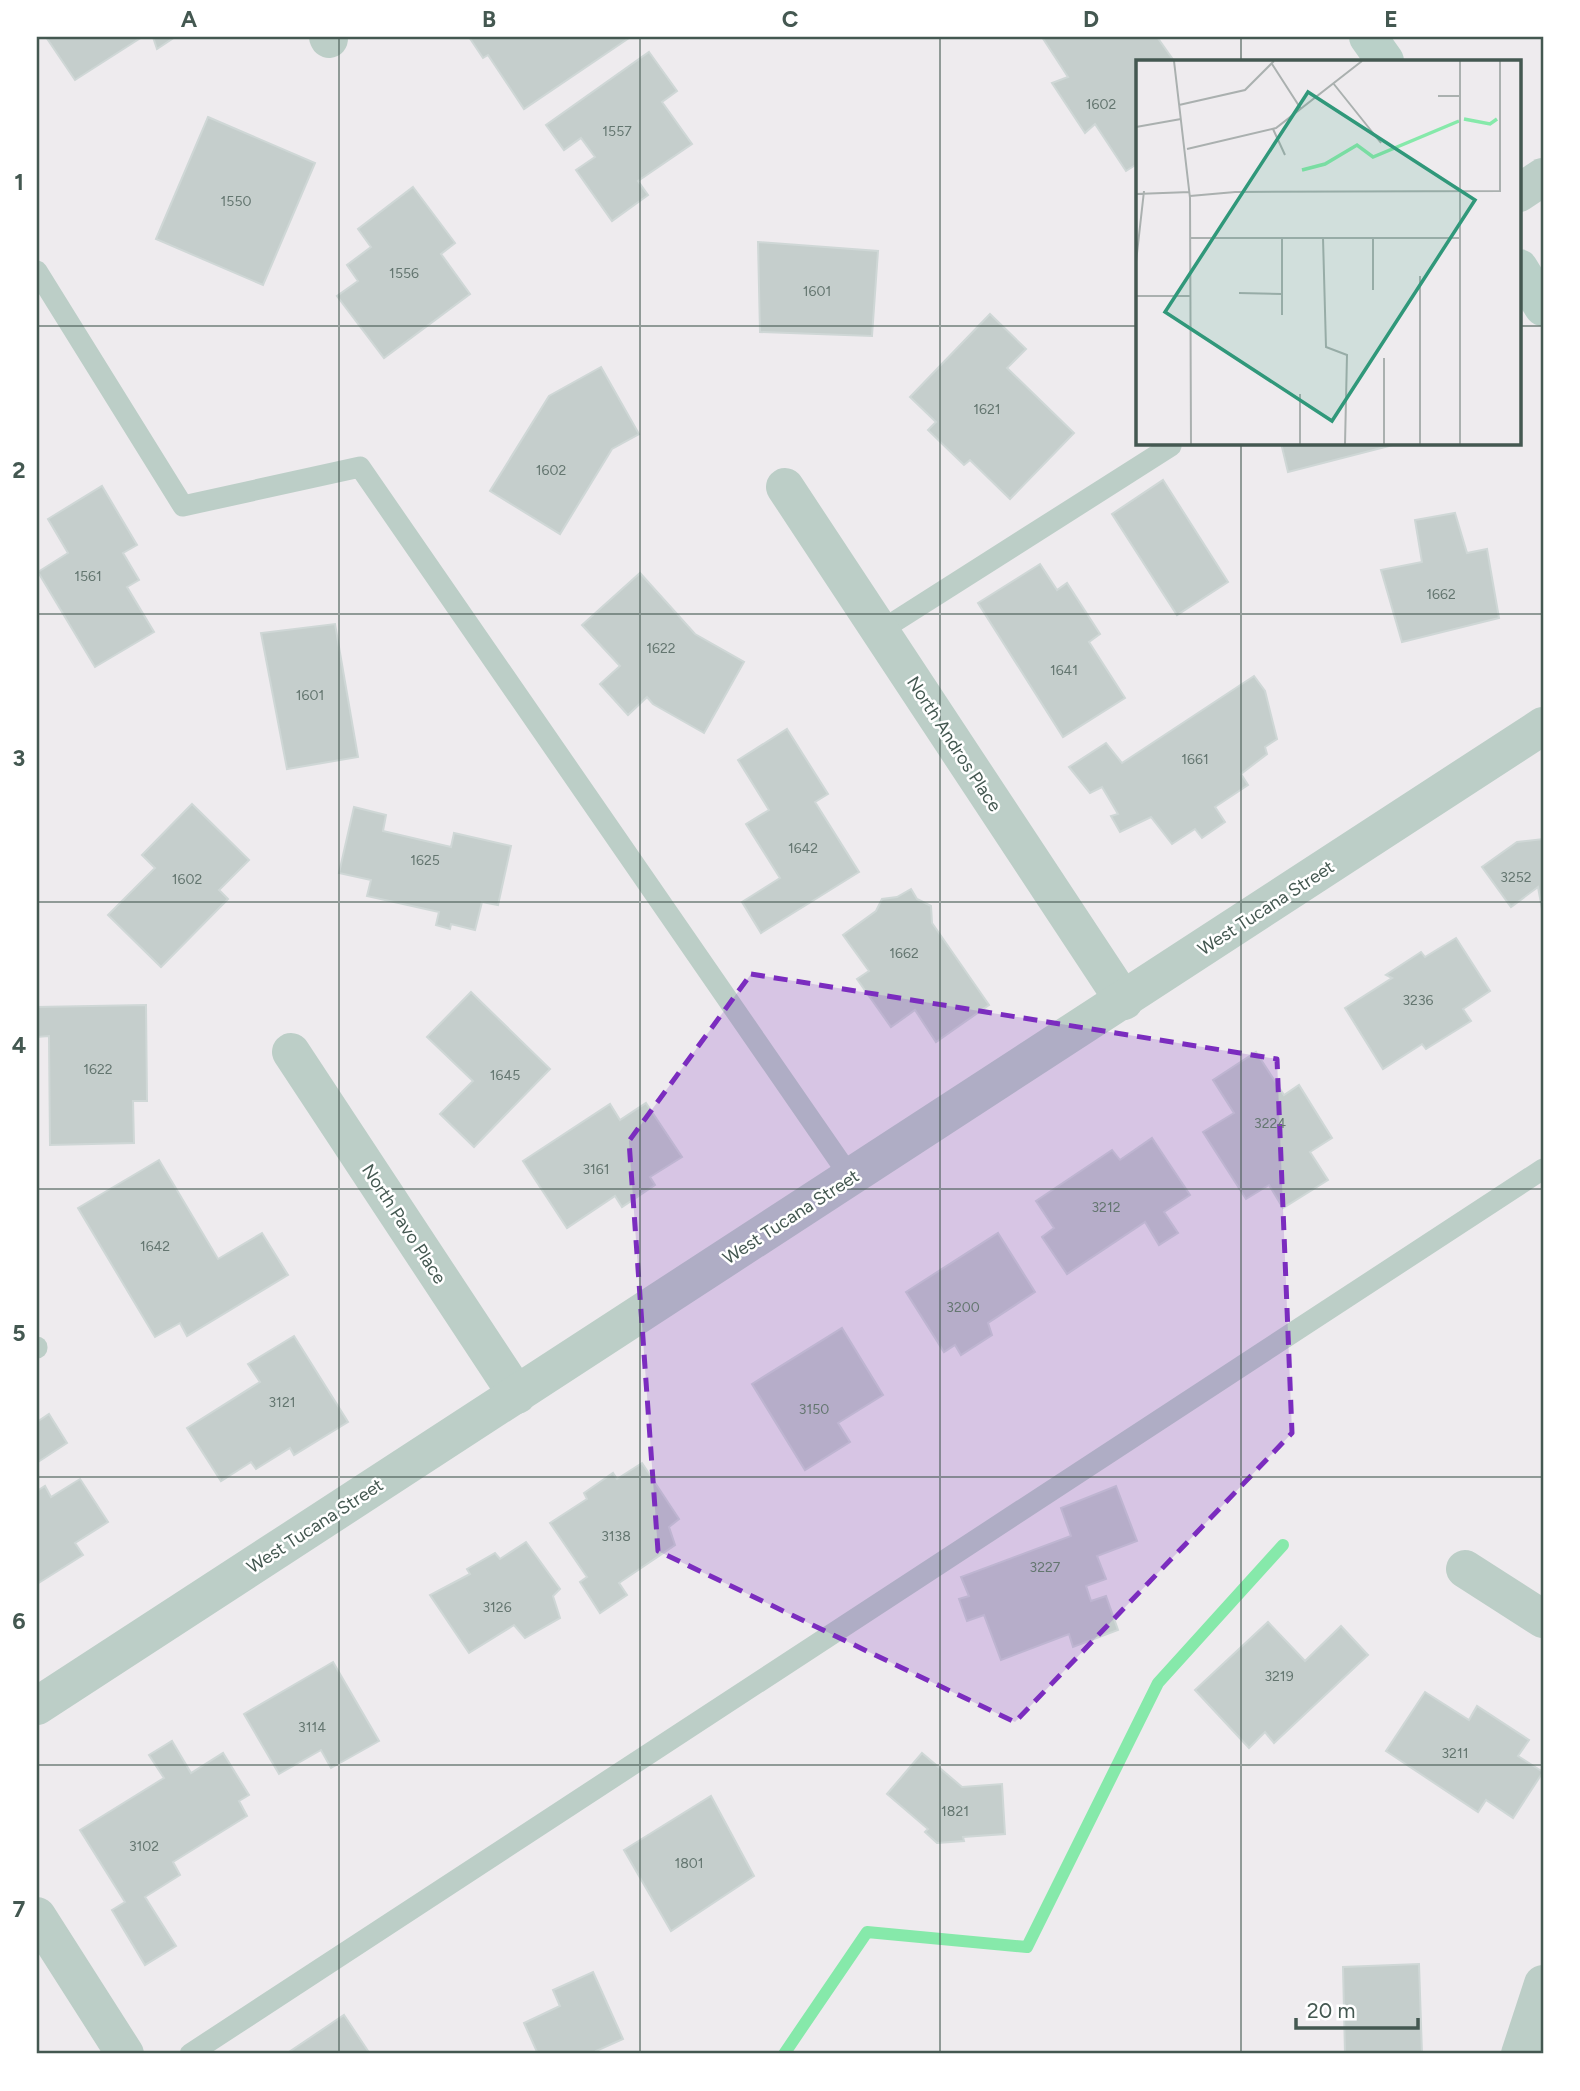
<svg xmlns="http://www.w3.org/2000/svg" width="1580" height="2091" font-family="Figtree,sans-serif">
<rect width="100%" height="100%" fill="#eeebee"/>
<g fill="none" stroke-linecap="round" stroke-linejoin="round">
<path stroke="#86e9aa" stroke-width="12" d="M784,2054L867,1932L1027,1947L1158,1683L1283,1545"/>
</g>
<g fill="#c5cecc" stroke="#cfd7d6" stroke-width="2">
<path d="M46,37H142L75,80Z"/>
<path d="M153,37H175L157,49Z"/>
<path d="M469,37H629V38L524,109L488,55L483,58Z"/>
<path d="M1042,37H1157L1174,61H1137V164L1126,171L1095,124L1085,133L1052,83L1068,77Z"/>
<path d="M649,52L677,91L662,102L692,144L638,181L648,195L612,221L576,170L595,157L581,138L564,150L546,125Z"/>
<path d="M208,117L315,163L263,285L156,239Z"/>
<path d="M413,187L455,243L441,254L470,294L384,358L337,296L358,281L347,265L371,247L358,229Z"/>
<path d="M758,242L878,251L872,336L760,332Z"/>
<path d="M990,314L1026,349L1007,368L1074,433L1010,499L970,460L964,465L928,430L936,422L910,397Z"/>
<path d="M601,367L639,434L612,449L560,534L490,491L549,396Z"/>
<path d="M1281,443H1393V445L1288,472Z"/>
<path d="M1163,480L1228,582L1177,615L1112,514Z"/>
<path d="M102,486L137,545L123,553L139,580L127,587L154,632L95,667L38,572L68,553L48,519Z"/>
<path d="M1455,513L1467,553L1487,549L1499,618L1402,642L1381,570L1422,562L1415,520Z"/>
<path d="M1040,564L1057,590L1067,583L1100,634L1089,642L1125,698L1063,737L978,603Z"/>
<path d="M640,573L695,634L744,662L704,733L653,704L647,697L628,715L600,684L620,666L582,625Z"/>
<path d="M335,624L358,757L287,769L261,633Z"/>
<path d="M1254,676L1265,691L1277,739L1265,747L1267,754L1241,774L1248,785L1215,807L1225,822L1202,838L1195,829L1172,844L1151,817L1120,832L1111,816L1118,814L1102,787L1090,793L1069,767L1106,743L1122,763Z"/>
<path d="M787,729L828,794L815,802L859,872L761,933L742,902L780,878L746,824L769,810L738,760Z"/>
<path d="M192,804L249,860L219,890L228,899L161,967L108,915L155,868L142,855Z"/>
<path d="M354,807L386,815L383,831L451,847L454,833L511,846L498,905L482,902L475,930L451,924L450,929L436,925L439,912L367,896L371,880L339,873Z"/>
<path d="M1543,839V914L1538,887L1511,907L1482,867L1517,842Z"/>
<path d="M911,889L917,899L931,906L932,923L989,1005L936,1042L915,1010L891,1027L857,979L869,971L843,935L876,911L882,899L897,897Z"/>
<path d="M1456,938L1490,991L1463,1009L1471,1021L1426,1049L1422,1044L1383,1069L1345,1008L1392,978L1386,975L1421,952L1425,957Z"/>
<path d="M471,992L550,1069L474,1147L440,1114L473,1081L427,1037Z"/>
<path d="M146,1005L147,1101H133L134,1143L50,1145L49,1036L37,1037V1007Z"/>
<path d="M1256,1052L1284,1095L1299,1085L1332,1138L1310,1152L1328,1180L1283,1208L1269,1185L1246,1199L1203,1132L1234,1113L1213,1080Z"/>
<path d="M646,1103L682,1157L650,1177L655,1185L622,1207L615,1196L567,1228L523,1161L610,1104L620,1120Z"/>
<path d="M1152,1138L1190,1195L1164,1212L1178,1233L1159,1245L1145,1222L1067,1274L1042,1237L1054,1228L1036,1201L1112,1150L1120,1160Z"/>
<path d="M159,1160L218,1259L262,1233L288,1275L187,1336L180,1323L155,1337L78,1208Z"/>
<path d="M998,1233L1035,1292L988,1323L992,1335L961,1355L955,1345L944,1352L906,1292Z"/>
<path d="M842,1328L883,1395L838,1423L850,1442L805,1470L752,1384Z"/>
<path d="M294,1336L348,1422L294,1455L290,1448L256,1469L251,1462L221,1481L187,1428L260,1382L248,1364Z"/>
<path d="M49,1414L67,1443L38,1462L37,1422Z"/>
<path d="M642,1463L679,1519L669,1527L675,1545L619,1583L627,1595L600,1613L580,1582L587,1577L550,1523L587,1499L584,1493L613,1473L617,1479Z"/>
<path d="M80,1479L108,1522L75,1543L83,1555L37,1584V1491L45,1486L51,1497Z"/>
<path d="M1116,1486L1137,1541L1097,1556L1106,1579L1086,1586L1091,1601L1106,1596L1118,1630L1073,1647L1069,1634L1001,1660L984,1615L967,1621L959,1599L969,1596L961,1577L1071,1536L1061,1508Z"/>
<path d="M526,1542L560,1589L553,1596L560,1618L525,1638L514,1625L469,1653L430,1595L470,1574L467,1569L495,1553L500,1559Z"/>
<path d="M1268,1622L1305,1661L1341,1626L1368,1655L1274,1743L1265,1732L1249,1748L1195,1690Z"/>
<path d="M333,1662L379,1741L331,1768L321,1750L279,1774L244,1714Z"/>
<path d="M1425,1692L1469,1720L1477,1706L1529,1740L1518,1756L1543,1772L1513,1818L1486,1800L1478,1812L1386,1751Z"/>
<path d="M172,1741L191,1773L223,1753L249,1795L239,1801L247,1816L173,1862L180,1875L145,1897L176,1946L145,1965L112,1910L125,1902L80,1830L164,1778L149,1755Z"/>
<path d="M922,1753L962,1787L1002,1784L1005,1834L963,1837L964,1841L937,1843L925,1832L928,1829L887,1794Z"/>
<path d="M711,1796L754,1876L671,1931L624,1850Z"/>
<path d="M1419,1964L1422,2054H1345L1343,1967Z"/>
<path d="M593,1972L623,2039L596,2051L597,2054H538L524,2023L560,2006L553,1990Z"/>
<path d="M344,2015L370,2054H286Z"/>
</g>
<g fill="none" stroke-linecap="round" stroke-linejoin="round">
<g stroke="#bccec7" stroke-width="21">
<path d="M37,271L183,506L360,467L851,1178"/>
<path d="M880,631L1171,446"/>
<path d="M37,1347V1348"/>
<path d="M190,2054L1543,1169"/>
</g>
<g stroke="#bccec7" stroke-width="38">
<path d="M328,37L329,39"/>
<path d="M1519,193L1543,177"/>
<path d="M785,487L1124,1001"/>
<path d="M291,1052L517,1395"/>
<path d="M1465,1569L1543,1619"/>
<path d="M37,1706L1543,726"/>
<path d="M37,1916L125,2054"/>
<path d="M1520,2054L1543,1984"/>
</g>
<g stroke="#b9d0c8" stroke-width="38">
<path d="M1368,37L1385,61"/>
<path d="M1519,268L1543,307"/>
</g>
</g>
<path fill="#7b2cbf" fill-opacity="0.2" stroke="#7b2cbf" stroke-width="5" stroke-dasharray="14 9" stroke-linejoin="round" d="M751,974L1277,1059L1292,1433L1015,1722L658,1551L629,1141Z"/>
<path fill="none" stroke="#445851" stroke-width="2" stroke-opacity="0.55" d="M339,37V2054M640,37V2054M940,37V2054M1241,37V61M37,326H1137M1519,326H1543M1241,443V2054M37,614H1543M37,902H1543M37,1189H1543M37,1477H1543M37,1765H1543"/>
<g text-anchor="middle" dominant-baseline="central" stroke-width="5" stroke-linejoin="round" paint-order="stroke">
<g font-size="14" fill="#647670">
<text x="1101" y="104">1602</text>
<text x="617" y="131">1557</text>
<text x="236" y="201">1550</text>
<text x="404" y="273">1556</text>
<text x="817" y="291">1601</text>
<text x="987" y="409">1621</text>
<text x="551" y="470">1602</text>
<text x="88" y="576">1561</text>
<text x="1441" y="594">1662</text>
<text x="661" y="648">1622</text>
<text x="1064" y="670">1641</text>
<text x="310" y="695">1601</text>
<text x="1195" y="759">1661</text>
<text x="803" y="848">1642</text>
<text x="425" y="860">1625</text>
<text x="1516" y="877">3252</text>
<text x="187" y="879">1602</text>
<text x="904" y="953">1662</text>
<text x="1418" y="1000">3236</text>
<text x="98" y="1069">1622</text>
<text x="505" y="1075">1645</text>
<text x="1270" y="1123">3224</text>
<text x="596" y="1169">3161</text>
<text x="1106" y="1207">3212</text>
<text x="155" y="1246">1642</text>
<text x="963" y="1307">3200</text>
<text x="282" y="1402">3121</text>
<text x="814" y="1409">3150</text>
<text x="616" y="1536">3138</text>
<text x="1045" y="1567">3227</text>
<text x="497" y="1607">3126</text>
<text x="1279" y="1676">3219</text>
<text x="312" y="1727">3114</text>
<text x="1455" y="1753">3211</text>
<text x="955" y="1811">1821</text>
<text x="144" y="1846">3102</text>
<text x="689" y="1863">1801</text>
</g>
<g font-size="18" fill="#445851" stroke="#fff">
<text transform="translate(954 744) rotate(57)">North Andros Place</text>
<text transform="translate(1266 908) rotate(-33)">West Tucana Street</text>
<text transform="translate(791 1217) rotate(-33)">West Tucana Street</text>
<text transform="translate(404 1224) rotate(57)">North Pavo Place</text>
<text transform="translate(315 1526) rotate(-33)">West Tucana Street</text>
</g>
</g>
<g transform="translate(1136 60)">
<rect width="385" height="385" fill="#eeebee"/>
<path fill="none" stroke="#86e9aa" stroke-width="3.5" d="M328,59L354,64L361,59M166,110L189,104L221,85L237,97L323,61"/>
<path fill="none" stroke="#aab0af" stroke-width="2" d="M38,1L54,138L55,384M136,4L165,49M197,23L245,83M302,36H324M43,45L109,30L138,1M0,67L45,59M137,69L149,95M51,89L140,68L226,1M0,134L54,132M54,136L99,132L364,131V1M55,178H323M146,178V255M187,178L190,287L211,295L209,384M237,178V230M0,202L8,131M103,233L146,234M0,236H54M164,384V334M248,384V298M284,384V216M324,384V1"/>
<path fill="#30987a" fill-opacity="0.15" stroke="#30987a" stroke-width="3.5" d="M172,32L339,140L196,361L29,252Z"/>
<rect width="385" height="385" fill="none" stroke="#445851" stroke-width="3.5"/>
</g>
<rect width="1580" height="2091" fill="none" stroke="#ffffff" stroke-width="77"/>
<path d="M1296 2018v10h122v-10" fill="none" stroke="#445851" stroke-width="3.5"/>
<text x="1307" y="2018" font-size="21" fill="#445851" stroke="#ffffff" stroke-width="5" paint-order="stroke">20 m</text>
<rect x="38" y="38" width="1504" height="2014" fill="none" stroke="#445851" stroke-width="2.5"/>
<g font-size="23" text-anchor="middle" font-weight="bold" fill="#445851">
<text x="189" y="27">A</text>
<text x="489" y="27">B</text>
<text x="790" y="27">C</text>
<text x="1091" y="27">D</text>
<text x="1391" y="27">E</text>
<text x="19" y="190">1</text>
<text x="19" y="478">2</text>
<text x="19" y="766">3</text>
<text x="19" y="1053">4</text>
<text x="19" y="1341">5</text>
<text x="19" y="1629">6</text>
<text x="19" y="1917">7</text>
</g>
</svg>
